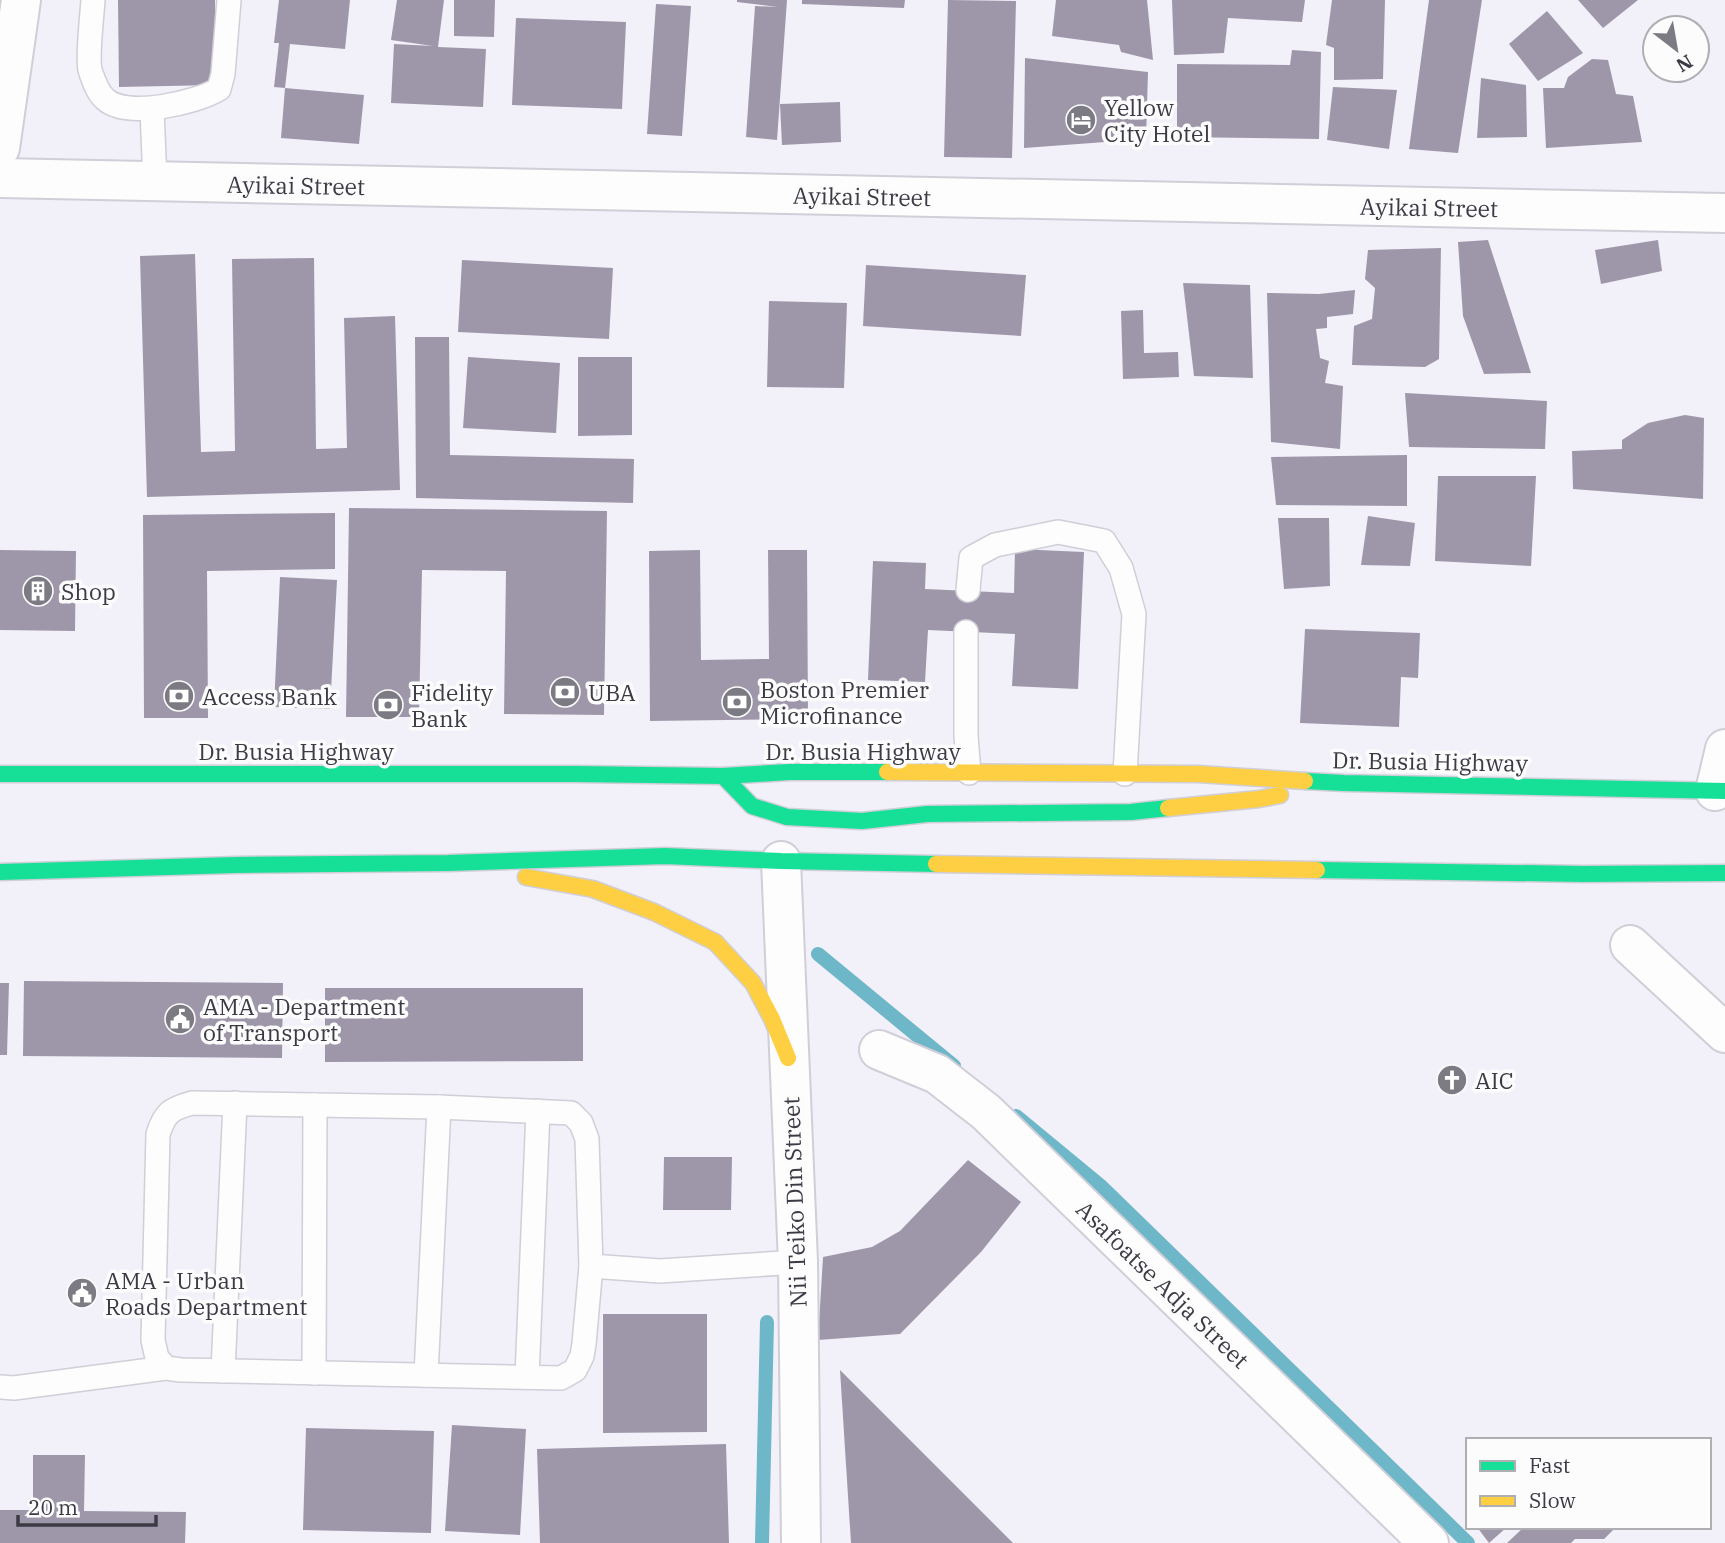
<svg xmlns="http://www.w3.org/2000/svg" width="1725" height="1543" font-family="'IBM Plex Serif',serif">
<rect width="100%" height="100%" fill="#f2f0f9"/>
<g fill="none" stroke-linecap="round" stroke-linejoin="round">
<g stroke="#6db7c9" stroke-width="14">
<path d="M818,954L954,1066"/>
<path d="M1016,1116L1102,1187L1468,1543"/>
<path d="M762,1543L767,1322"/>
</g>
</g>
<g fill="#9e97aa">
<path d="M118,0H215L216,85L119,87Z"/>
<path d="M279,0H350L345,49L290,44L285,88L274,87L279,43H274Z"/>
<path d="M397,0H444L438,47L486,49L483,107L391,103L394,44L433,46L391,40Z"/>
<path d="M454,0H495L494,37L454,36Z"/>
<path d="M737,0H787L777,140L746,137L755,6L778,7L737,2Z"/>
<path d="M802,0H905L904,8L802,4Z"/>
<path d="M948,0L1016,1L1012,158L944,157Z"/>
<path d="M1056,0H1147L1153,60L1121,52L1119,45L1052,36Z"/>
<path d="M1172,0H1305L1302,22L1228,18L1224,53L1174,55Z"/>
<path d="M1332,0H1385L1383,79L1334,80V48L1326,45Z"/>
<path d="M1429,0H1482L1458,153L1409,149Z"/>
<path d="M1578,0H1638L1603,28Z"/>
<path d="M656,4L691,6L682,136L647,134Z"/>
<path d="M1547,11L1583,53L1538,81L1509,44Z"/>
<path d="M516,18L626,22L622,109L512,105Z"/>
<path d="M1292,50L1321,52L1319,139L1177,137V64L1290,65Z"/>
<path d="M1025,58L1148,72L1146,139L1024,148Z"/>
<path d="M1592,59L1608,60L1616,94L1633,96L1642,142L1546,148L1543,88H1564L1568,77Z"/>
<path d="M1481,78L1526,85L1527,137L1477,138Z"/>
<path d="M1333,87L1397,90L1389,149L1327,140Z"/>
<path d="M285,88L364,95L359,144L281,138Z"/>
<path d="M840,102L841,142L782,145L780,104Z"/>
<path d="M1488,240L1531,373L1484,374L1463,316L1458,242Z"/>
<path d="M1658,240L1662,271L1601,284L1595,250Z"/>
<path d="M1441,248L1439,359L1425,367L1352,365L1354,326L1372,319L1375,288L1365,279L1368,250Z"/>
<path d="M195,254L201,452L235,451L232,259L314,258L316,449L347,448L344,318L395,316L400,490L147,497L140,256Z"/>
<path d="M462,260L613,268L609,339L458,332Z"/>
<path d="M866,265L1026,275L1021,336L863,326Z"/>
<path d="M1183,283L1250,285L1253,378L1194,376Z"/>
<path d="M1355,290L1353,314L1327,317V328L1316,329L1320,358L1329,361L1325,383L1343,386L1340,449L1271,442L1267,293L1319,294Z"/>
<path d="M769,301L847,303L844,388L767,387Z"/>
<path d="M1143,310L1144,353L1178,352L1179,377L1123,379L1121,311Z"/>
<path d="M415,337H449L450,455L634,459L633,503L416,498Z"/>
<path d="M468,357L560,363L556,433L463,428Z"/>
<path d="M578,357H632V435L578,436Z"/>
<path d="M1405,393L1547,401L1545,449L1409,447Z"/>
<path d="M1685,415L1704,418L1703,499L1573,489L1572,451L1622,449V440L1648,423Z"/>
<path d="M1407,455V506L1276,505L1271,457Z"/>
<path d="M1438,476H1536L1531,566L1435,561Z"/>
<path d="M349,508L607,511L604,715L504,714L506,571L422,570L419,717H346Z"/>
<path d="M335,513V569L207,571L208,718H144L143,515Z"/>
<path d="M1368,516L1415,523L1410,566L1361,565Z"/>
<path d="M1278,518H1329L1330,586L1284,589Z"/>
<path d="M1015,549L1084,552L1078,689L1012,686L1015,634L928,630L925,682L868,680L873,561L926,563L925,589L1014,593Z"/>
<path d="M0,550L76,551L75,631L0,630Z"/>
<path d="M700,550L701,660L769,659L768,550H807L808,719L650,721L649,551Z"/>
<path d="M280,577L337,580L330,709L274,707Z"/>
<path d="M1305,629L1420,633L1418,678L1401,677L1399,727L1300,723Z"/>
<path d="M24,981L283,983L282,1058L23,1056Z"/>
<path d="M0,983H9L7,1055H0Z"/>
<path d="M325,988H583V1061L325,1062Z"/>
<path d="M664,1157H732L731,1210H663Z"/>
<path d="M968,1160L1021,1202L981,1252L900,1334L818,1340L823,1257L872,1247L900,1231Z"/>
<path d="M603,1314H707V1432L603,1433Z"/>
<path d="M840,1370L1013,1543H851Z"/>
<path d="M452,1425L526,1429L520,1535L445,1531Z"/>
<path d="M306,1428L434,1431L431,1533L303,1530Z"/>
<path d="M726,1444L729,1543H540L537,1449Z"/>
<path d="M33,1455H85L84,1511L186,1512L185,1543H0V1510H33Z"/>
<path d="M1477,1527H1507L1489,1543Z"/>
<path d="M1524,1527H1616L1604,1539H1575L1571,1543H1507Z"/>
</g>
<g fill="none" stroke-linecap="round" stroke-linejoin="round">
<g stroke="#d0ced7" stroke-width="26">
<g id="lane">
<path d="M93,0C92,16 87,56 90,70C93,79 97,92 105,99C126,119 196,103 219,89L223,74L229,0"/>
<path d="M152,109L155,182"/>
<path d="M968,590L971,558L995,545L1058,532L1104,541L1121,568L1134,614L1125,774"/>
<path d="M966,632V736L969,773"/>
<path d="M591,1266L660,1271L798,1262"/>
<path d="M223,1371L235,1103"/>
<path d="M314,1373L315,1105"/>
<path d="M426,1375L439,1107"/>
<path d="M527,1377L538,1111"/>
<path d="M0,1387L14,1388L166,1368L181,1370L561,1378L575,1370L582,1356L584,1344L591,1266L587,1139L581,1123L571,1113L439,1107L192,1103C170,1109 165,1113 158,1134L153,1340L157,1358L166,1368"/>
</g>
</g>
<g stroke="#d0ced7" stroke-width="42">
<g id="street">
<path d="M0,148L21,0"/>
<path d="M0,178L1725,213"/>
<path d="M1715,791L1725,749"/>
<path d="M781,861L798,1262L801,1543"/>
<path d="M1630,945L1725,1033"/>
<path d="M879,1050L937,1074L986,1112L1429,1543"/>
</g>
</g>
<g stroke="#d0ced7" stroke-width="19">
<g id="fast">
<path d="M0,774H576L723,776L789,772H887"/>
<path d="M723,776L752,806L787,817L862,821L927,814L1131,812L1168,808"/>
<path d="M1305,781L1344,783L1725,791"/>
<path d="M1317,870L1583,874L1725,873"/>
<path d="M0,872L236,865L448,863L665,856L781,861L936,864"/>
</g>
</g>
<g stroke="#d0ced7" stroke-width="19">
<g id="slow">
<path d="M887,772L1198,774L1305,781"/>
<path d="M1168,808L1259,799L1280,795"/>
<path d="M936,864L1317,870"/>
<path d="M526,877L593,889L654,912L715,942L753,983L772,1019L788,1058"/>
</g>
</g>
<use href="#lane" stroke="#fdfdfe" stroke-width="23"/>
<use href="#street" stroke="#fdfdfe" stroke-width="38"/>
<use href="#fast" stroke="#16e098" stroke-width="16"/>
<use href="#slow" stroke="#ffcf43" stroke-width="16"/>
</g>
<defs>
<g id="hotel-disc" transform="scale(1.575)"><circle r="9.5" fill="#7c7a83" stroke="#fcfcfc"/><path d="M-6-4.5h1.5V1H6V5H4.5V3h-9V5H-6ZM-4 0a1.8 1.8 0 1 1 3.6 0ZM.5 0V-2.5h3Q6-2.5 6 0Z" fill="#fff"/></g>
<g id="building-disc" transform="scale(1.575)"><circle r="9.5" fill="#7c7a83" stroke="#fcfcfc"/><path d="M-4-6H4V6H1V3H-1V6H-4ZM-2.5-4.3h1.7v1.8h-1.7ZM.8-4.3h1.7v1.8H.8ZM-2.5-1h1.7V.8h-1.7ZM.8-1h1.7V.8H.8Z" fill="#fff"/></g>
<g id="bank-disc" transform="scale(1.575)"><circle r="9.5" fill="#7c7a83" stroke="#fcfcfc"/><path d="M-6-4H6V4H-6ZM0-2.3a2.3 2.3 0 1 0 0 4.6a2.3 2.3 0 1 0 0-4.6Z" fill="#fff"/></g>
<g id="civic-disc" transform="scale(1.575)"><circle r="9.5" fill="#7c7a83" stroke="#fcfcfc"/><path d="M-.6-6.5H3V-4.5H.6V-3L4-1V1h2V6H-6V1h2V-1L-.6-3ZM-1.2 2.5V6h2.4V2.5Z" fill="#fff"/></g>
<g id="church-disc" transform="scale(1.575)"><circle r="9.5" fill="#7c7a83" stroke="#fcfcfc"/><path d="M-1.2-6h2.4v3.5h3.3v2.4h-3.3V6h-2.4V-.1h-3.3v-2.4h3.3Z" fill="#fff"/></g>
</defs>
<g fill-rule="evenodd">
<use href="#hotel-disc" x="1081" y="120"/>
<use href="#building-disc" x="38" y="591"/>
<use href="#bank-disc" x="565" y="692"/>
<use href="#bank-disc" x="179" y="696"/>
<use href="#bank-disc" x="737" y="702"/>
<use href="#bank-disc" x="388" y="705"/>
<use href="#civic-disc" x="180" y="1019"/>
<use href="#church-disc" x="1452" y="1080"/>
<use href="#civic-disc" x="82" y="1293"/>
</g>
<g text-anchor="middle" dominant-baseline="central" stroke-width="7" stroke-linejoin="round" paint-order="stroke">
<g font-size="23" fill="#3c3a44" stroke="#fcfcfc" text-anchor="start">
<text x="1104" y="107">Yellow<tspan x="1104" dy="26">City Hotel</tspan></text>
<text x="61" y="591">Shop</text>
<text x="760" y="689">Boston Premier<tspan x="760" dy="26">Microfinance</tspan></text>
<text x="411" y="692">Fidelity<tspan x="411" dy="26">Bank</tspan></text>
<text x="588" y="692">UBA</text>
<text x="202" y="696">Access Bank</text>
<text x="203" y="1006">AMA - Department<tspan x="203" dy="26">of Transport</tspan></text>
<text x="1475" y="1080">AIC</text>
<text x="105" y="1280">AMA - Urban<tspan x="105" dy="26">Roads Department</tspan></text>
</g>
<g font-size="23" fill="#3c3a44" stroke="#fcfcfc">
<text transform="translate(296 185) rotate(1)">Ayikai Street</text>
<text transform="translate(862 196) rotate(1)">Ayikai Street</text>
<text transform="translate(1429 207) rotate(1)">Ayikai Street</text>
<text x="296" y="751">Dr. Busia Highway</text>
<text x="863" y="751">Dr. Busia Highway</text>
<text transform="translate(1430 761) rotate(1)">Dr. Busia Highway</text>
<text transform="translate(794 1202) rotate(-92)">Nii Teiko Din Street</text>
<text transform="translate(1163 1284) rotate(44)">Asafoatse Adja Street</text>
</g>
</g>
<rect x="1466" y="1438" width="245" height="91" fill="#fcfcfc" stroke="#afaeb2" stroke-width="2"/>
<rect x="1480" y="1461" width="35" height="10" fill="#16e098" stroke="#afaeb2" stroke-width="2"/>
<text x="1529" y="1473" font-size="21" fill="#3c3a44">Fast</text>
<rect x="1480" y="1496" width="35" height="10" fill="#ffcf43" stroke="#afaeb2" stroke-width="2"/>
<text x="1529" y="1508" font-size="21" fill="#3c3a44">Slow</text>
<g transform="translate(1676 49) rotate(149)"><circle r="33" fill="#fcfcfc" stroke="#afaeb2" stroke-width="2"/>
<path d="M0-5L12 26L0 18L-12 26Z" fill="#7c7a83"/>
<text y="-10" font-size="19" font-weight="bold" text-anchor="middle" fill="#3c3a44">N</text>
</g>
<path d="M18 1515v10h138v-10" fill="none" stroke="#3c3a44" stroke-width="3.5"/>
<text x="28" y="1515" font-size="21" fill="#3c3a44" stroke="#fcfcfc" stroke-width="5" paint-order="stroke">20 m</text>
</svg>
